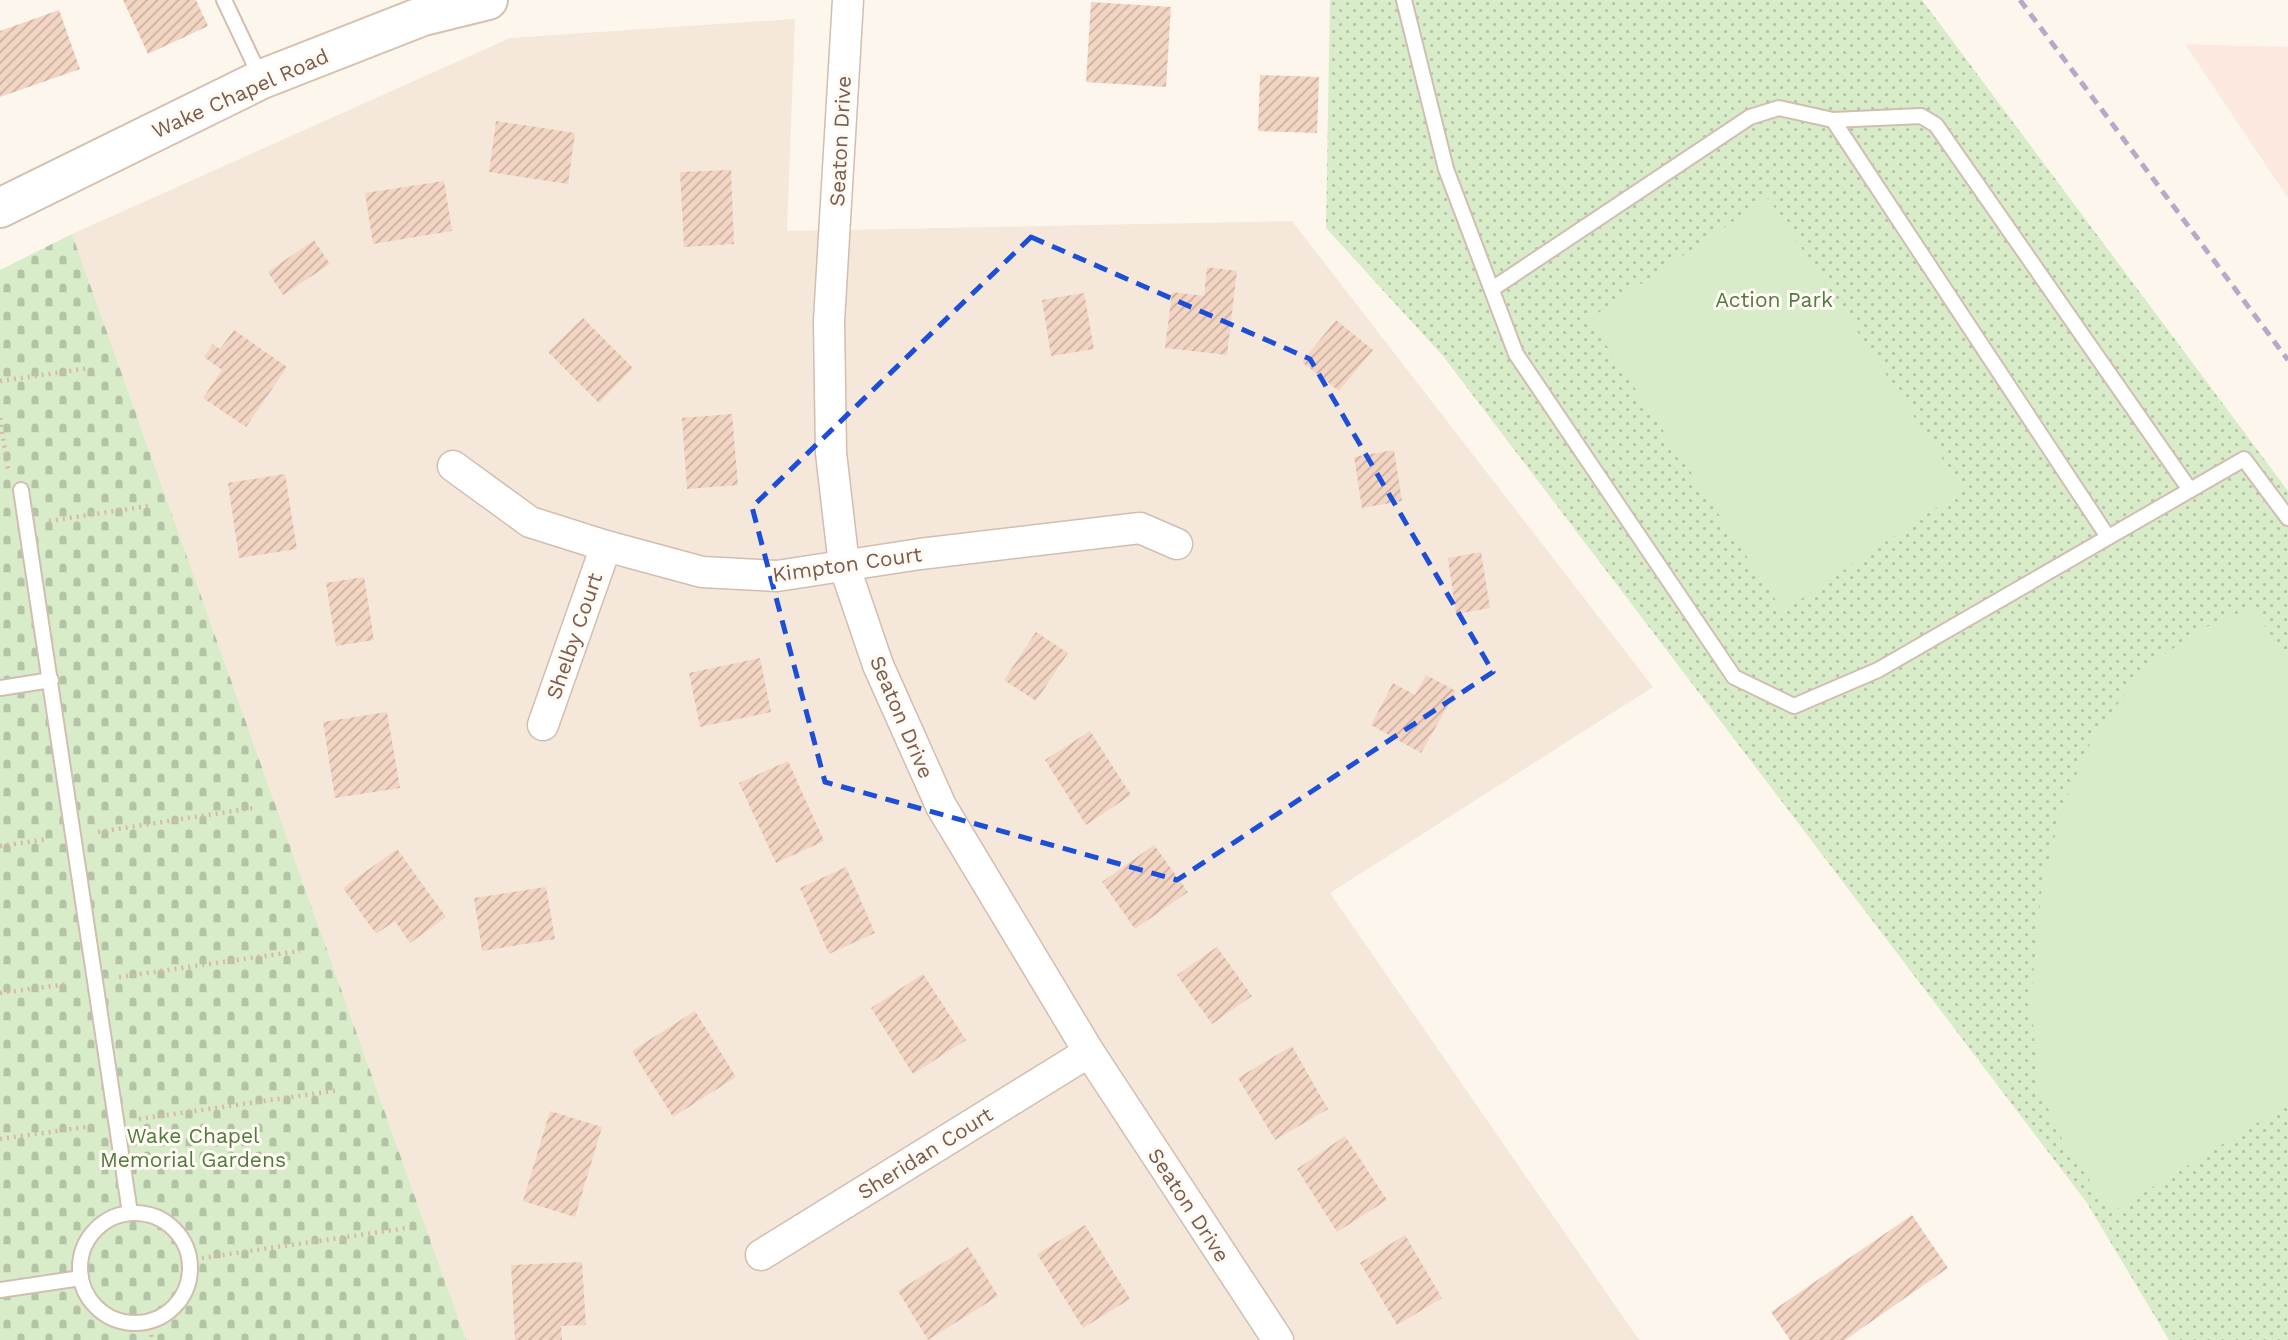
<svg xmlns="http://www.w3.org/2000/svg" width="2288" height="1340" font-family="'Work Sans',sans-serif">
<defs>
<pattern id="cemetery-stones" width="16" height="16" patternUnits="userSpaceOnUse" patternTransform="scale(1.75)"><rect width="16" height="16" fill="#d8ecc9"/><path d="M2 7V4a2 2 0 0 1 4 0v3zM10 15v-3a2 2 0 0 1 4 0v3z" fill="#b4c2a5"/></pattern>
<pattern id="park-dots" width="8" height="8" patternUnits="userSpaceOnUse" patternTransform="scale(1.75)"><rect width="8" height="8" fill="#d8ecc9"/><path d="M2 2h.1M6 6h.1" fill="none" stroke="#b4c2a5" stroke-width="1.8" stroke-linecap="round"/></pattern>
<pattern id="building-hatch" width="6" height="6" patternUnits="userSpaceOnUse" patternTransform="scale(1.75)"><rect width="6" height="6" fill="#f3d5c3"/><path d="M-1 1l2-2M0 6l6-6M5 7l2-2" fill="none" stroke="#cab0a1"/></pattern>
</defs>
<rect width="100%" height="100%" fill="#fdf6ec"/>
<path fill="#f5e8da" d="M795,19L787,231L1292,221L1653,687L1330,893L1639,1340H466L72,234L510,38Z"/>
<path fill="#fde8e0" d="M2185,44L2288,47V198Z"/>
<path fill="url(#cemetery-stones)" d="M72,234L466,1340H0V270Z"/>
<path fill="url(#park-dots)" d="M1330,0H1922L2288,491V1340H2169L2087,1203L1443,356L1326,228Z"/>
<g fill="#d8ecc9">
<path d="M1768,198L1963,490L1783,611L1589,319Z"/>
<path d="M2253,607L2288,662V1104L2112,1212L2064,1143L2038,1087L2031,997L2042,886L2063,805L2094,735L2146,667L2202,629Z"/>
</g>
<g fill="url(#building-hatch)">
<path d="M123,0H196L208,26L148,54Z"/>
<path d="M1091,2L1171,7L1166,87L1086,82Z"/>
<path d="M59,10L80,69L0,97V31Z"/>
<path d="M1260,75L1319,77L1317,133L1258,131Z"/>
<path d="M496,121L575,133L568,184L489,172Z"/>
<path d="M731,170L734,244L684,247L680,172Z"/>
<path d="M444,181L452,231L373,244L365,193Z"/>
<path d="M314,240L330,264L283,295L268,272Z"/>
<path d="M1207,267L1237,271L1227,355L1165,348L1172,292L1204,296Z"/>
<path d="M1084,293L1094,349L1051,356L1042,300Z"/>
<path d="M583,318L633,368L599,403L548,352Z"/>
<path d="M1336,320L1373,350L1339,391L1302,362Z"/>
<path d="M234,330L287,367L246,427L203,398L222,370L204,357L213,344L220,349Z"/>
<path d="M732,414L738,485L687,489L682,418Z"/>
<path d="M1394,450L1402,501L1362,508L1354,457Z"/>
<path d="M285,474L297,549L239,558L228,483Z"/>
<path d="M1481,552L1490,608L1456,614L1448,558Z"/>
<path d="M364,577L374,640L336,646L326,583Z"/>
<path d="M1036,632L1068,653L1036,701L1004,680Z"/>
<path d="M760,658L771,712L700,727L689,673Z"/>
<path d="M1426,675L1456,691L1421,753L1371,725L1393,683L1415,695Z"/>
<path d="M387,712L400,788L335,798L323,722Z"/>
<path d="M1090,731L1131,795L1086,825L1045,760Z"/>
<path d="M788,761L824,841L776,863L739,783Z"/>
<path d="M1154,845L1188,892L1135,929L1102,882Z"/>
<path d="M397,849L446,917L410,943L395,921L376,934L343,888Z"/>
<path d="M846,867L875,933L829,954L800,888Z"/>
<path d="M546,887L555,939L482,951L474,898Z"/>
<path d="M1217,947L1252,996L1212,1024L1177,975Z"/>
<path d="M923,974L966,1040L913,1074L871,1008Z"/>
<path d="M695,1011L736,1077L673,1117L632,1051Z"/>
<path d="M1292,1046L1328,1109L1275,1140L1238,1078Z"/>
<path d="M550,1111L602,1127L575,1217L523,1201Z"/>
<path d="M1345,1136L1387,1200L1337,1232L1297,1169Z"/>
<path d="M1912,1215L1948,1268L1845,1340H1790L1771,1312Z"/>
<path d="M1085,1225L1130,1299L1083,1328L1037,1254Z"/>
<path d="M1405,1235L1442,1298L1397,1325L1360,1263Z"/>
<path d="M968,1247L998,1296L928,1340L898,1291Z"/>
<path d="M582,1262L586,1325L561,1326L562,1340H515L511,1265Z"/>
</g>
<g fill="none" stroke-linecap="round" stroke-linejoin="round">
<g stroke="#d1beb0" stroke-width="18">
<g id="lane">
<path d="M224,0L261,78"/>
<path d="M1404,0L1446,169L1516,354L1734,677L1794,706L1878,670L2244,459L2288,518"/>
<path d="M1833,120L2108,537"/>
<path d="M1492,289L1750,117L1779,108L1833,120L1921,116L1936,125L2190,490"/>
<path d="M21,490L130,1213"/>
<path d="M0,688L51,680"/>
<circle cx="135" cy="1268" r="55"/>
<path d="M0,1290L81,1278"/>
</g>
</g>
<g stroke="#d1beb0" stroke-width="33">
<g id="street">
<path d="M848,0L829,321L831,453L844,565L878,665L941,806L1089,1052L1278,1340"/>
<path d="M453,466L530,522L606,546L702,572L777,576L920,554L1140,528L1177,544"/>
<path d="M543,725L606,546"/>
<path d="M761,1255L1089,1052"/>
</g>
</g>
<g stroke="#d6c0b0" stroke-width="42">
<path id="secondary" d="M0,208L262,79L423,16L488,0"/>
</g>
<g stroke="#d9b8a5" stroke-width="4.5" stroke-dasharray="2 5" stroke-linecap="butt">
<path d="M0,381L90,368"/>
<path d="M0,418L8,469"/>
<path d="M49,521L148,506"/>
<path d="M98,832L253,808"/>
<path d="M0,846L48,839"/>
<path d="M119,977L300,951"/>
<path d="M0,993L68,984"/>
<path d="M139,1119L340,1090"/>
<path d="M0,1139L93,1126"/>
<path d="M188,1260L407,1228"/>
<path d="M149,1321L152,1340"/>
</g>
<use href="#lane" stroke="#fff" stroke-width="14"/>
<use href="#street" stroke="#fff" stroke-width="30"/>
<use href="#secondary" stroke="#fff" stroke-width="38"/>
<path stroke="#b9a8c9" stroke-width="5" stroke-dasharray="10 7" stroke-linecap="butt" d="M2020,0L2288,360"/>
</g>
<path fill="none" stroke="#1d4ed8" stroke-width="5" stroke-dasharray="14 9" stroke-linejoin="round" d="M1031,237L1310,359L1493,672L1177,880L825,782L752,507Z"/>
<g text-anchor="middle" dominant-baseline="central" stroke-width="6" stroke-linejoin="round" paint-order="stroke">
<g font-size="21" fill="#7a5c4d" stroke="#fffaf3">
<text transform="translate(240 93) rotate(-24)">Wake Chapel Road</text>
<text transform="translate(840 141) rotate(-87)">Seaton Drive</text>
<text transform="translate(847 564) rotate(-8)">Kimpton Court</text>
<text transform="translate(574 636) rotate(-71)">Shelby Court</text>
<text transform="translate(902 717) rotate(67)">Seaton Drive</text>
<text transform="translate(925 1153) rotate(-32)">Sheridan Court</text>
<text transform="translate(1189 1205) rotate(57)">Seaton Drive</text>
</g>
<g font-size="21" fill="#537a41" stroke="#fffaf3">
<text x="1774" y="299">Action Park</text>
<text x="193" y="1135">Wake Chapel<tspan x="193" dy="24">Memorial Gardens</tspan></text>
</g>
</g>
</svg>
